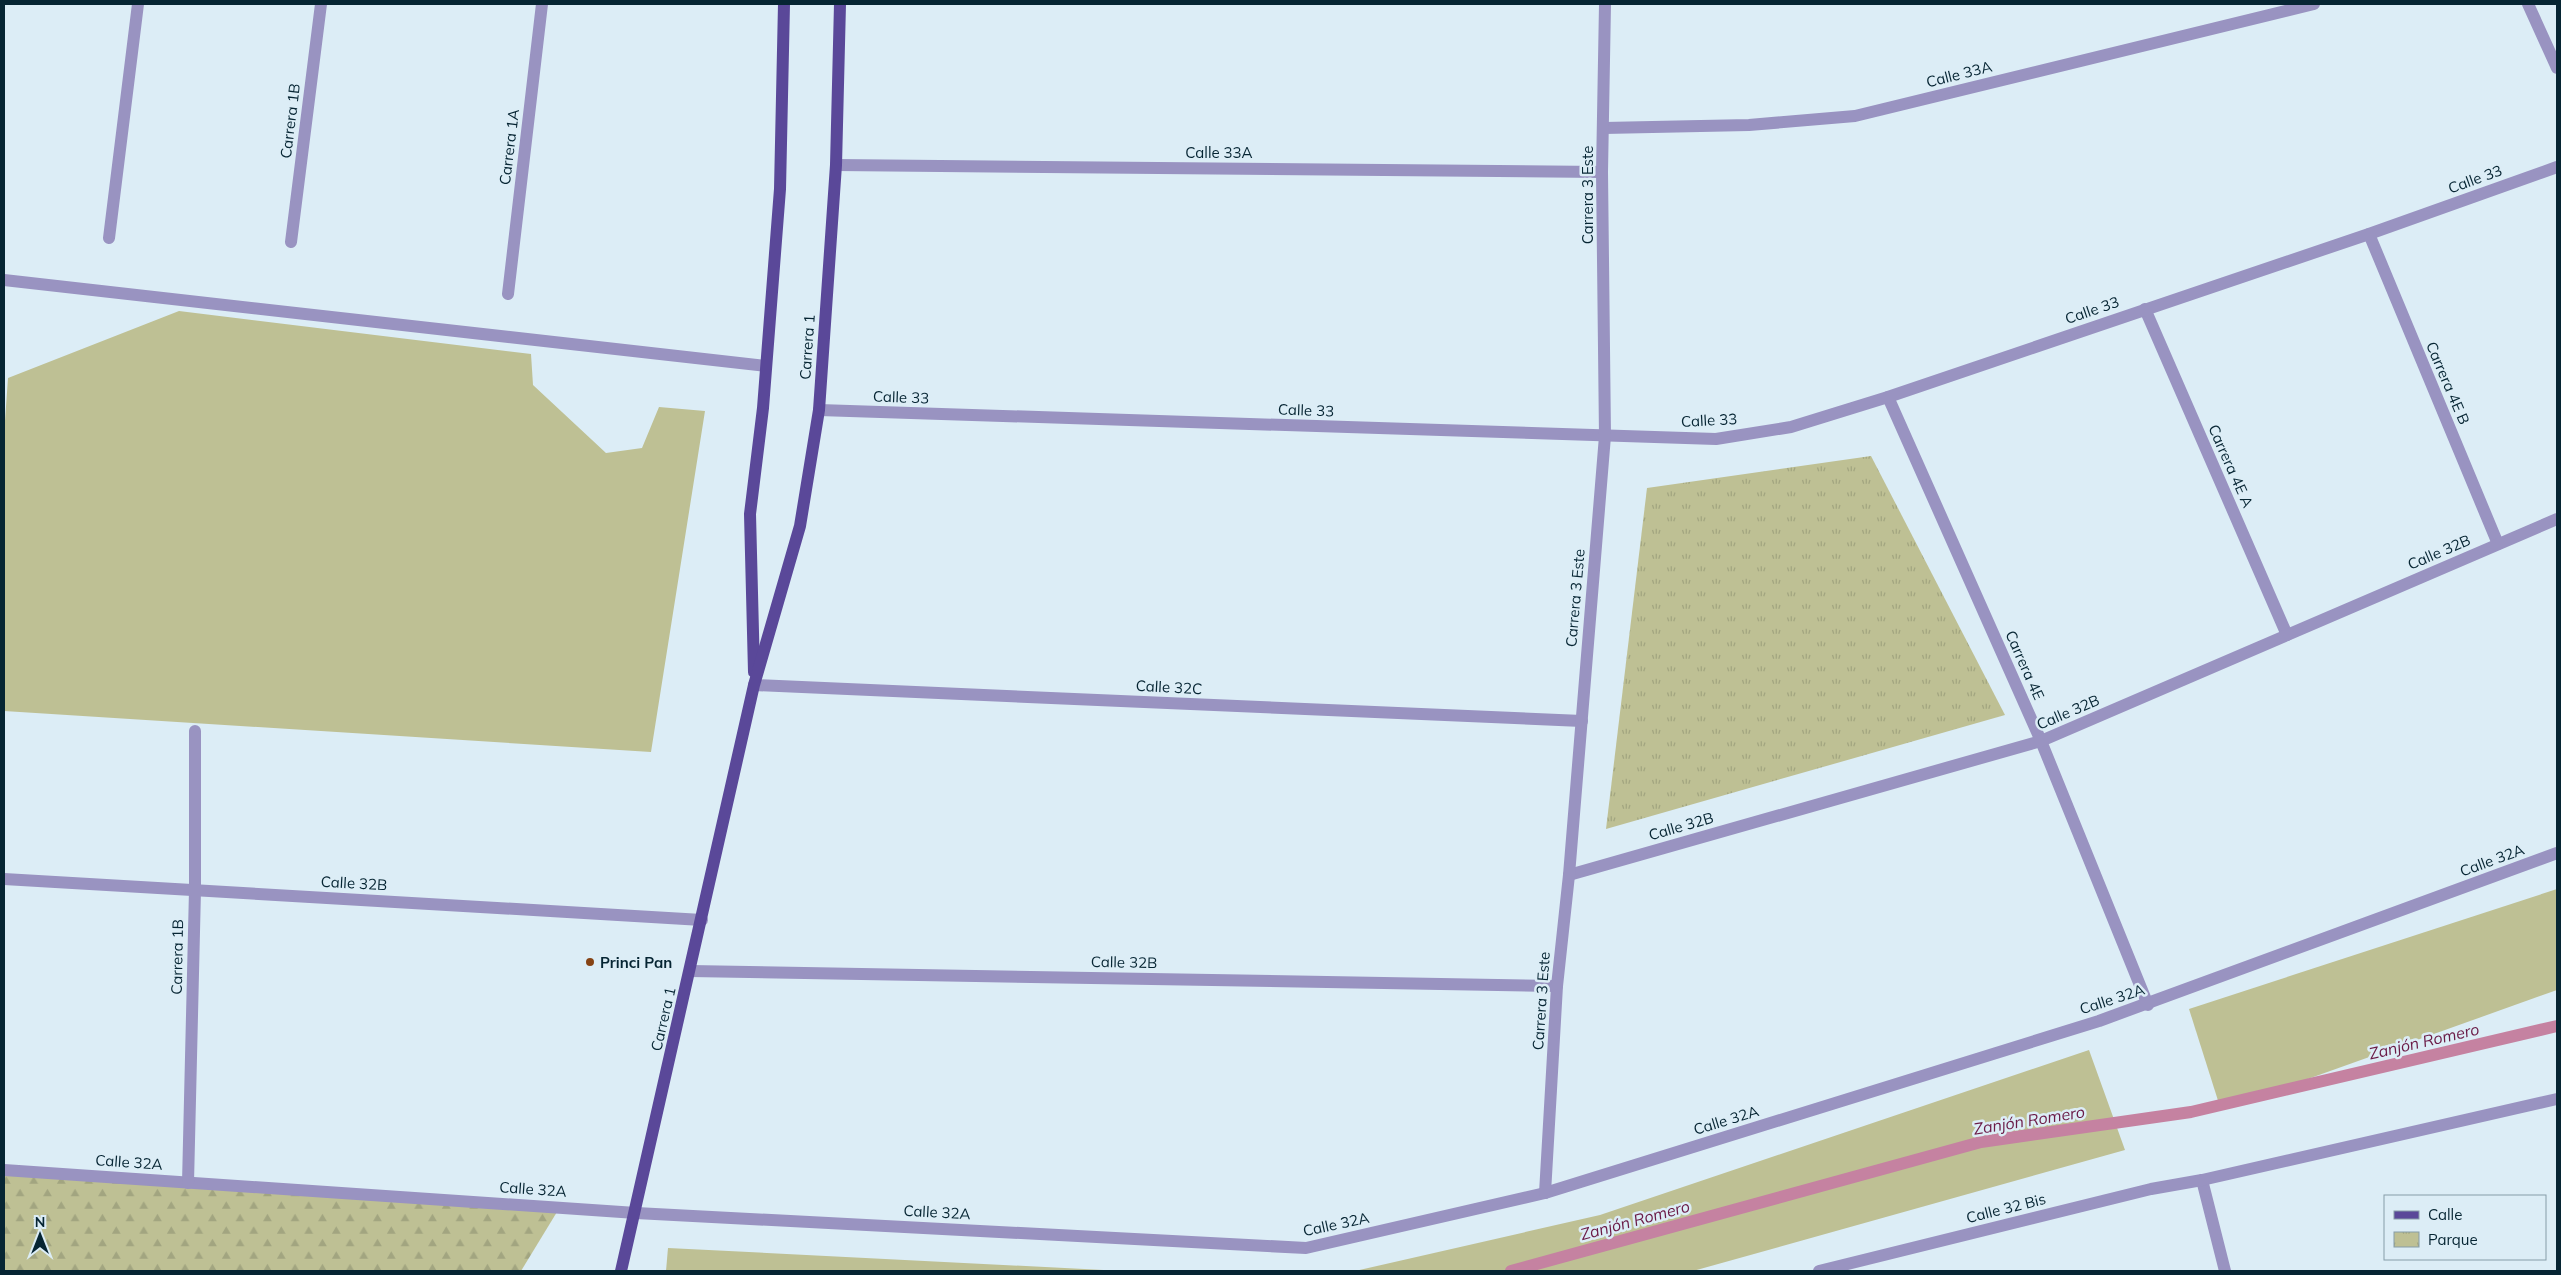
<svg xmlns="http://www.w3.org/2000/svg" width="2561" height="1275" font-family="Mulish,sans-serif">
<defs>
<pattern id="forest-firs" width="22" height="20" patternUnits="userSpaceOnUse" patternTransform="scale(1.25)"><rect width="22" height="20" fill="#bec094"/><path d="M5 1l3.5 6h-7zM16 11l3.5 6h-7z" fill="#a2a580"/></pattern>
<pattern id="park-tufts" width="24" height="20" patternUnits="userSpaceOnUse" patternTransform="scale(1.25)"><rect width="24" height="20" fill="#bec094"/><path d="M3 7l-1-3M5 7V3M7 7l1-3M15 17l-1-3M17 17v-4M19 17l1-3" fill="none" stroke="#a2a580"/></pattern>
</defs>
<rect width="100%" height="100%" fill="#dcedf6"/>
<g fill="#bec094">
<path d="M179,311L531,354L533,385L606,453L642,448L659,407L705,411L651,752L4,711V435L8,378Z"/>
<path d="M2557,889V990L2221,1110L2189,1009Z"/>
<path d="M2089,1050L2125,1150L1693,1271H1355L1600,1215Z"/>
<path d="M668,1248L1123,1271H666Z"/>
</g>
<path fill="url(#forest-firs)" d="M4,1170L560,1207L521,1271H4Z"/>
<path fill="url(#park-tufts)" d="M1871,456L2005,715L1606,829L1647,488Z"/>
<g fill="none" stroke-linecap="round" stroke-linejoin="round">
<path stroke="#c582a1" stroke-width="12" d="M1511,1271L1981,1142L2191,1112L2557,1026"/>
<path stroke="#9993c1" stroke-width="12" d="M4,280L766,366"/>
<g stroke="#9993c1" stroke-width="12">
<path d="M2528,4L2557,68"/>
<path d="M1604,128L1749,125L1855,116L2314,4"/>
<path d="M836,165L1602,172"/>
<path d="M2369,234L2498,544"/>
<path d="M109,238L138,4"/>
<path d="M291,242L321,4"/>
<path d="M508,294L542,4"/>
<path d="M2145,309L2287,635"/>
<path d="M1888,397L2041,741L2148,1005"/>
<path d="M819,410L1716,439L1791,427L1888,397L2369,234L2557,167"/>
<path d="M754,685L1582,721"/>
<path d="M1569,875L2041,741L2557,519"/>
<path d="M4,879L702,920"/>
<path d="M690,971L1557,986"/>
<path d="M4,1170L636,1213L1306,1248L1545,1193L2099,1021L2557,853"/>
<path d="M2202,1180L2225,1271"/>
<path d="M188,1183L195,890V731"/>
<path d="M1545,1193L1557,986L1569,875L1605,436L1602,172L1605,4"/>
<path d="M1819,1271L2151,1189L2202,1180L2557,1099"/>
</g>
<g stroke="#5a4899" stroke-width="12">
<path d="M754,672L750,514L763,408L780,189L784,4"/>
<path d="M621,1271L754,685L800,526L819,410L836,165L840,4"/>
</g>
</g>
<circle fill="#864314" stroke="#dcedf6" stroke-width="2" cx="590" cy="962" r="5"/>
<g text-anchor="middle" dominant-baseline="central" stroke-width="5" stroke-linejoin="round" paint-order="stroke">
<g font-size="15" fill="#062533" stroke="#dcedf6">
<text transform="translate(1959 74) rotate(-14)">Calle 33A</text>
<text transform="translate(290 121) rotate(-83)">Carrera 1B</text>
<text transform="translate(509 147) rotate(-83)">Carrera 1A</text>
<text x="1219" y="152">Calle 33A</text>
<text transform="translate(2475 179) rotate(-20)">Calle 33</text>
<text transform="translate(1587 195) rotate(-90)">Carrera 3 Este</text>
<text transform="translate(2092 310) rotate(-19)">Calle 33</text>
<text transform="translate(807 347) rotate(-86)">Carrera 1</text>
<text transform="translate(2448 383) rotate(67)">Carrera 4E B</text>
<text transform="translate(901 397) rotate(2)">Calle 33</text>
<text transform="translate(1306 410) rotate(2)">Calle 33</text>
<text transform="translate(1709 420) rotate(-3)">Calle 33</text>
<text transform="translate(2231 466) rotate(66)">Carrera 4E A</text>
<text transform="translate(2439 552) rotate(-23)">Calle 32B</text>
<text transform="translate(1575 598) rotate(-85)">Carrera 3 Este</text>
<text transform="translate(2025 665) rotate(66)">Carrera 4E</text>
<text transform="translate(1169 687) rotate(3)">Calle 32C</text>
<text transform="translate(2068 712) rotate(-23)">Calle 32B</text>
<text transform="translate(1681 826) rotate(-16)">Calle 32B</text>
<text transform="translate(2492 860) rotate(-20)">Calle 32A</text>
<text transform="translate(354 883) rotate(3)">Calle 32B</text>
<text transform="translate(177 957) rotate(-89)">Carrera 1B</text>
<text transform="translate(1124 962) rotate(1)">Calle 32B</text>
<text transform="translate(2112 999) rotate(-18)">Calle 32A</text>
<text transform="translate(1541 1001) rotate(-86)">Carrera 3 Este</text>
<text transform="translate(663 1019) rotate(-77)">Carrera 1</text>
<text transform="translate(1726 1120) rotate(-17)">Calle 32A</text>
<text transform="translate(129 1162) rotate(4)">Calle 32A</text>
<text transform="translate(533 1189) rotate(4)">Calle 32A</text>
<text transform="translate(2006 1208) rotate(-14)">Calle 32 Bis</text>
<text transform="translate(937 1212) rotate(3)">Calle 32A</text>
<text transform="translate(1336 1224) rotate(-12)">Calle 32A</text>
</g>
<g font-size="15" font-weight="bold" fill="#062533" stroke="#dcedf6" text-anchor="start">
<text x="600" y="962">Princi Pan</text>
</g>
<g font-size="16" font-style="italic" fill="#6a1a46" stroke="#dcedf6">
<text transform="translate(2424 1041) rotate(-13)">Zanjón Romero</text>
<text transform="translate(2029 1120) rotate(-9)">Zanjón Romero</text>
<text transform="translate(1635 1220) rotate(-15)">Zanjón Romero</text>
</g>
</g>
<rect width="2561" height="1275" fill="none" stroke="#062533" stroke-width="10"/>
<rect x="2384" y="1195" width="162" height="65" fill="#dcedf6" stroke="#869da8"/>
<rect x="2394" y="1211" width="25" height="8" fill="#5a4899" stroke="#869da8"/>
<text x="2428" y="1220" font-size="15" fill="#062533">Calle</text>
<rect x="2394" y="1232" width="25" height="15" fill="url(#park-tufts)" stroke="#869da8"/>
<text x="2428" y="1245" font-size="15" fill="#062533">Parque</text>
<g transform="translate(40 1235)" stroke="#dcedf6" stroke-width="4" paint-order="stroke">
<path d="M0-4L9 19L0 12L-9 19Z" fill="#062533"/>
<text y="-8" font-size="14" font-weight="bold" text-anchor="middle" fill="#062533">N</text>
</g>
</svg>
